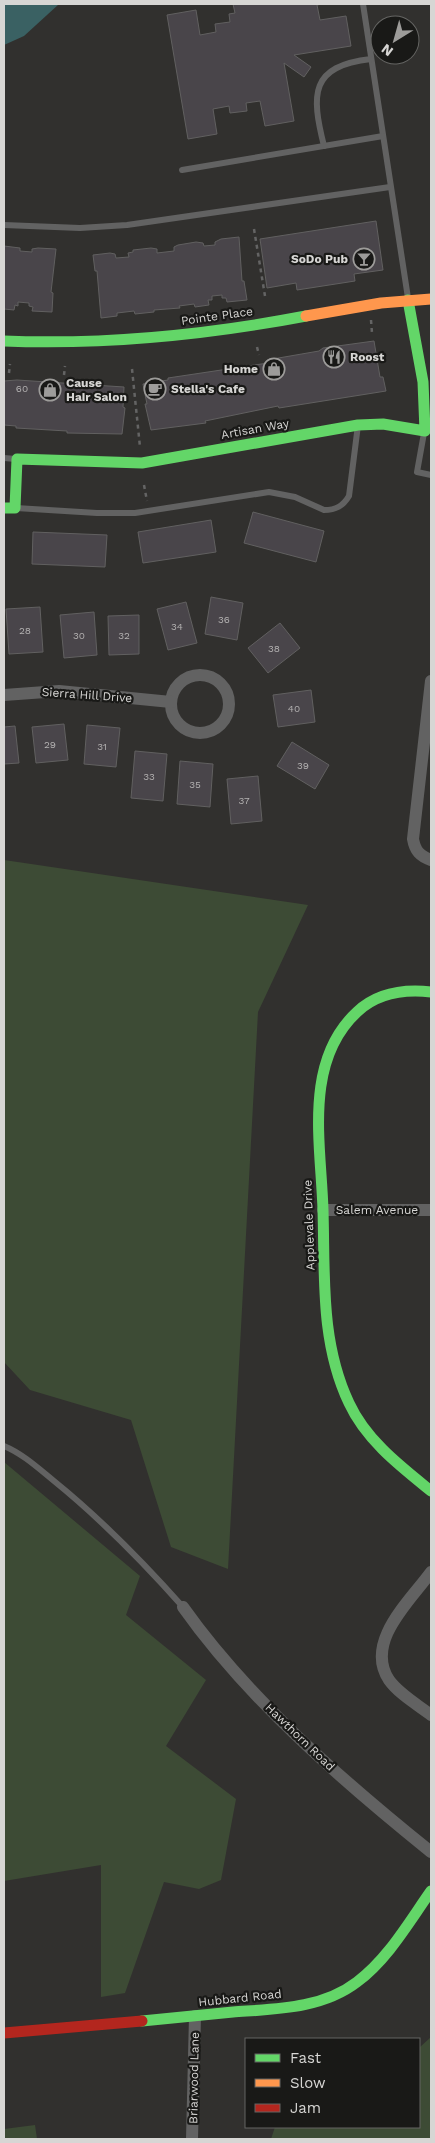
<svg xmlns="http://www.w3.org/2000/svg" width="435" height="2143" font-family="'Work Sans',sans-serif">
<rect width="100%" height="100%" fill="#31302e"/>
<g fill="#3d4b35">
<path d="M4,860L308,905L258,1012L228,1569L171,1547L131,1420L30,1390L4,1362Z"/>
<path d="M4,1462L140,1576L126,1615L206,1680L166,1746L236,1799L221,1880L199,1889L164,1882L125,1993L101,1997V1865L4,1881Z"/>
<path d="M431,2037V2139H271L275,2127H419V2048Z"/>
<path d="M35,2125L37,2139H4V2129Z"/>
</g>
<path fill="#3a6163" d="M4,4H59L24,36L4,45Z"/>
<g fill="#49454a" stroke="#616060">
<path d="M233,4H322L317,5L320,20L346,16L351,46L294,55L311,67L304,77L284,63L294,121L265,126L260,101L246,103L247,111L230,113L229,106L213,109L217,134L188,139L167,15L196,10L200,35L216,32L215,24L230,22L229,14L235,13Z"/>
<path d="M376,221L383,270L354,274L355,281L297,290L296,283L267,288L260,239Z"/>
<path d="M239,237L242,281H244L247,300L227,302L226,298H222V295L212,296V300H208L209,305L195,307L194,304L179,306L180,308L154,310V312L135,314L134,311L117,313V316L101,318L97,271H95L93,255L110,253L115,254L116,258L129,257L128,253L133,252V250L151,248L157,249V253L174,251V247L178,245L196,242L203,243L204,246L215,245V242L221,239Z"/>
<path d="M4,246L20,248V251L32,252V249L38,248L56,249L51,292L53,293L52,312L32,311L33,307L29,306V303L18,302V306L15,305L14,310L4,309Z"/>
<path d="M374,341L380,377H383L386,391L279,408L278,406L205,421L206,423L151,430L145,404H147L143,384L168,380V378L268,363L267,360L319,351L323,348Z"/>
<path d="M17,380L124,387L123,407L125,408L122,434L67,433V431L16,428V426L4,425V381Z"/>
<path d="M253,512L324,531L316,562L244,543Z"/>
<path d="M211,520L216,552L143,563L138,532Z"/>
<path d="M33,532L107,535L105,567L32,564Z"/>
<path d="M211,597L243,603L237,640L205,634Z"/>
<path d="M186,602L197,643L168,650L157,609Z"/>
<path d="M40,607L43,652L9,654L6,609Z"/>
<path d="M94,612L97,655L64,658L60,615Z"/>
<path d="M139,615V654L109,655L108,616Z"/>
<path d="M280,623L300,648L268,673L248,648Z"/>
<path d="M311,690L315,722L278,727L273,695Z"/>
<path d="M64,724L68,760L36,763L32,727Z"/>
<path d="M87,725L120,728L116,767L84,764Z"/>
<path d="M15,726L19,763L4,764V727Z"/>
<path d="M292,742L329,765L315,789L277,766Z"/>
<path d="M135,751L167,754L163,801L131,798Z"/>
<path d="M180,761L213,764L210,807L177,804Z"/>
<path d="M258,776L262,821L231,824L227,779Z"/>
</g>
<g fill="none" stroke-linecap="round" stroke-linejoin="round">
<g stroke="#646464" stroke-width="2.5" stroke-dasharray="4 4" stroke-linecap="butt">
<path d="M254,229L265,296"/>
<path d="M371,320L372,333"/>
<path d="M257,347L259,355"/>
<path d="M132,369L140,447"/>
<path d="M9,373L10,364"/>
<path d="M64,375L65,366"/>
<path d="M144,485L147,501"/>
</g>
<g stroke="#626262" stroke-width="6">
<path d="M363,4L408,298"/>
<path d="M324,146C311,94 310,66 371,59"/>
<path d="M182,170L383,136"/>
<path d="M4,225L80,228L127,225L390,187"/>
<path d="M424,433L417,472L431,475"/>
<path d="M4,458L16,459"/>
<path d="M16,508L97,513H135L269,492L295,497L324,510C336,510 343,506 349,496L358,425"/>
<path d="M4,1446C23,1454 38,1468 54,1481C101,1519 143,1562 183,1607"/>
</g>
<g stroke="#626262" stroke-width="12">
<circle cx="200" cy="704" r="29"/>
<path d="M431,681L413,839C415,851 420,856 431,860"/>
<path d="M4,695L59,691L171,702"/>
<path d="M323,1210H431"/>
<path d="M431,1572C410,1601 364,1642 389,1680C399,1694 418,1705 431,1715"/>
<path d="M183,1607C248,1699 344,1782 431,1852"/>
<path d="M192,2139L195,2016"/>
</g>
<g stroke="#63d668" stroke-width="11">
<path d="M4,341C106,345 206,335 306,316"/>
<path d="M4,508H15L17,459L142,463L358,425L383,424L425,431L423,382L408,300"/>
<path d="M431,992C404,989 377,993 357,1012C303,1062 321,1144 323,1210C325,1275 320,1342 349,1403C366,1440 400,1466 431,1491"/>
<path d="M142,2021C172,2018 203,2015 233,2012C275,2009 322,2009 357,1982C388,1959 409,1922 431,1891"/>
</g>
<path stroke="#ff974d" stroke-width="11" d="M306,316L381,303L431,299"/>
<path stroke="#b3261e" stroke-width="11" d="M4,2033L142,2021"/>
</g>
<defs>
<g id="bar-ring" transform="scale(1.125)"><circle r="9.5" fill="#191917" stroke="#9d9c9a" stroke-width="1.5"/><path d="M-6-5H6L.8 .8V4.5H3.5V6h-7V4.5H-.8V.8Z" fill="#9d9c9a"/></g>
<g id="restaurant-ring" transform="scale(1.125)"><circle r="9.5" fill="#191917" stroke="#9d9c9a" stroke-width="1.5"/><path d="M-5-6h1v4h1v-4h1v4h1v-4h1v5L-1.5 .5V6h-2V.5L-5-1ZM5-6V6H3V1.5H1.5Q1.5-4 5-6Z" fill="#9d9c9a"/></g>
<g id="shop-ring" transform="scale(1.125)"><circle r="9.5" fill="#191917" stroke="#9d9c9a" stroke-width="1.5"/><path d="M-5-2.5h2.3a2.7 3.5 0 0 1 5.4 0H5L5.5 6h-11ZM-1.5-2.5h3a1.5 2.3 0 0 0-3 0Z" fill="#9d9c9a"/></g>
<g id="cafe-ring" transform="scale(1.125)"><circle r="9.5" fill="#191917" stroke="#9d9c9a" stroke-width="1.5"/><path d="M-5.5-4.5H6V0H3Q3 3.5 0 3.5H-2.5Q-5.5 3.5-5.5 0ZM3-3.2v2h1.7v-2ZM-6 4.5H4V6H-6Z" fill="#9d9c9a"/></g>
</defs>
<g fill-rule="evenodd">
<use href="#bar-ring" x="364" y="259"/>
<use href="#restaurant-ring" x="334" y="357"/>
<use href="#shop-ring" x="274" y="369"/>
<use href="#cafe-ring" x="155" y="389"/>
<use href="#shop-ring" x="50" y="390"/>
</g>
<g text-anchor="middle" dominant-baseline="central" stroke-width="4.5" stroke-linejoin="round" paint-order="stroke">
<g font-size="10" fill="#b4b2b2">
<text x="22" y="388">60</text>
<text x="224" y="619">36</text>
<text x="177" y="626">34</text>
<text x="25" y="630">28</text>
<text x="79" y="635">30</text>
<text x="124" y="635">32</text>
<text x="274" y="648">38</text>
<text x="294" y="708">40</text>
<text x="50" y="744">29</text>
<text x="102" y="746">31</text>
<text x="303" y="765">39</text>
<text x="149" y="776">33</text>
<text x="195" y="784">35</text>
<text x="244" y="800">37</text>
</g>
<g font-size="12" font-weight="bold" fill="#d7d6d4" stroke="#191917" text-anchor="start">
<text x="348" y="259" text-anchor="end">SoDo Pub</text>
<text x="350" y="357">Roost</text>
<text x="258" y="369" text-anchor="end">Home</text>
<text x="66" y="383">Cause<tspan x="66" dy="14">Hair Salon</tspan></text>
<text x="171" y="389">Stella's Cafe</text>
</g>
<g font-size="12" fill="#d7d6d4" stroke="#191917">
<text transform="translate(217 316) rotate(-8)">Pointe Place</text>
<text transform="translate(255 429) rotate(-10)">Artisan Way</text>
<text transform="translate(87 695) rotate(4)">Sierra Hill Drive</text>
<text x="377" y="1210">Salem Avenue</text>
<text transform="translate(309 1225) rotate(-92)">Applevale Drive</text>
<text transform="translate(300 1737) rotate(44)">Hawthorn Road</text>
<text transform="translate(240 1998) rotate(-6)">Hubbard Road</text>
<text transform="translate(194 2078) rotate(-89)">Briarwood Lane</text>
</g>
</g>
<rect width="435" height="2143" fill="none" stroke="#d7d6d4" stroke-width="10"/>
<rect x="245" y="2038" width="175" height="90" fill="#191917" stroke="#656563"/>
<rect x="255" y="2054" width="25" height="8" fill="#63d668" stroke="#656563"/>
<text x="290" y="2063" font-size="15" fill="#d7d6d4">Fast</text>
<rect x="255" y="2079" width="25" height="8" fill="#ff974d" stroke="#656563"/>
<text x="290" y="2088" font-size="15" fill="#d7d6d4">Slow</text>
<rect x="255" y="2104" width="25" height="8" fill="#b3261e" stroke="#656563"/>
<text x="290" y="2113" font-size="15" fill="#d7d6d4">Jam</text>
<g transform="translate(395 40) rotate(217)"><circle r="24" fill="#191917" stroke="#656563"/>
<path d="M0-4L9 19L0 12L-9 19Z" fill="#9d9c9a"/>
<text y="-8" font-size="14" font-weight="bold" text-anchor="middle" fill="#d7d6d4">N</text>
</g>
</svg>
